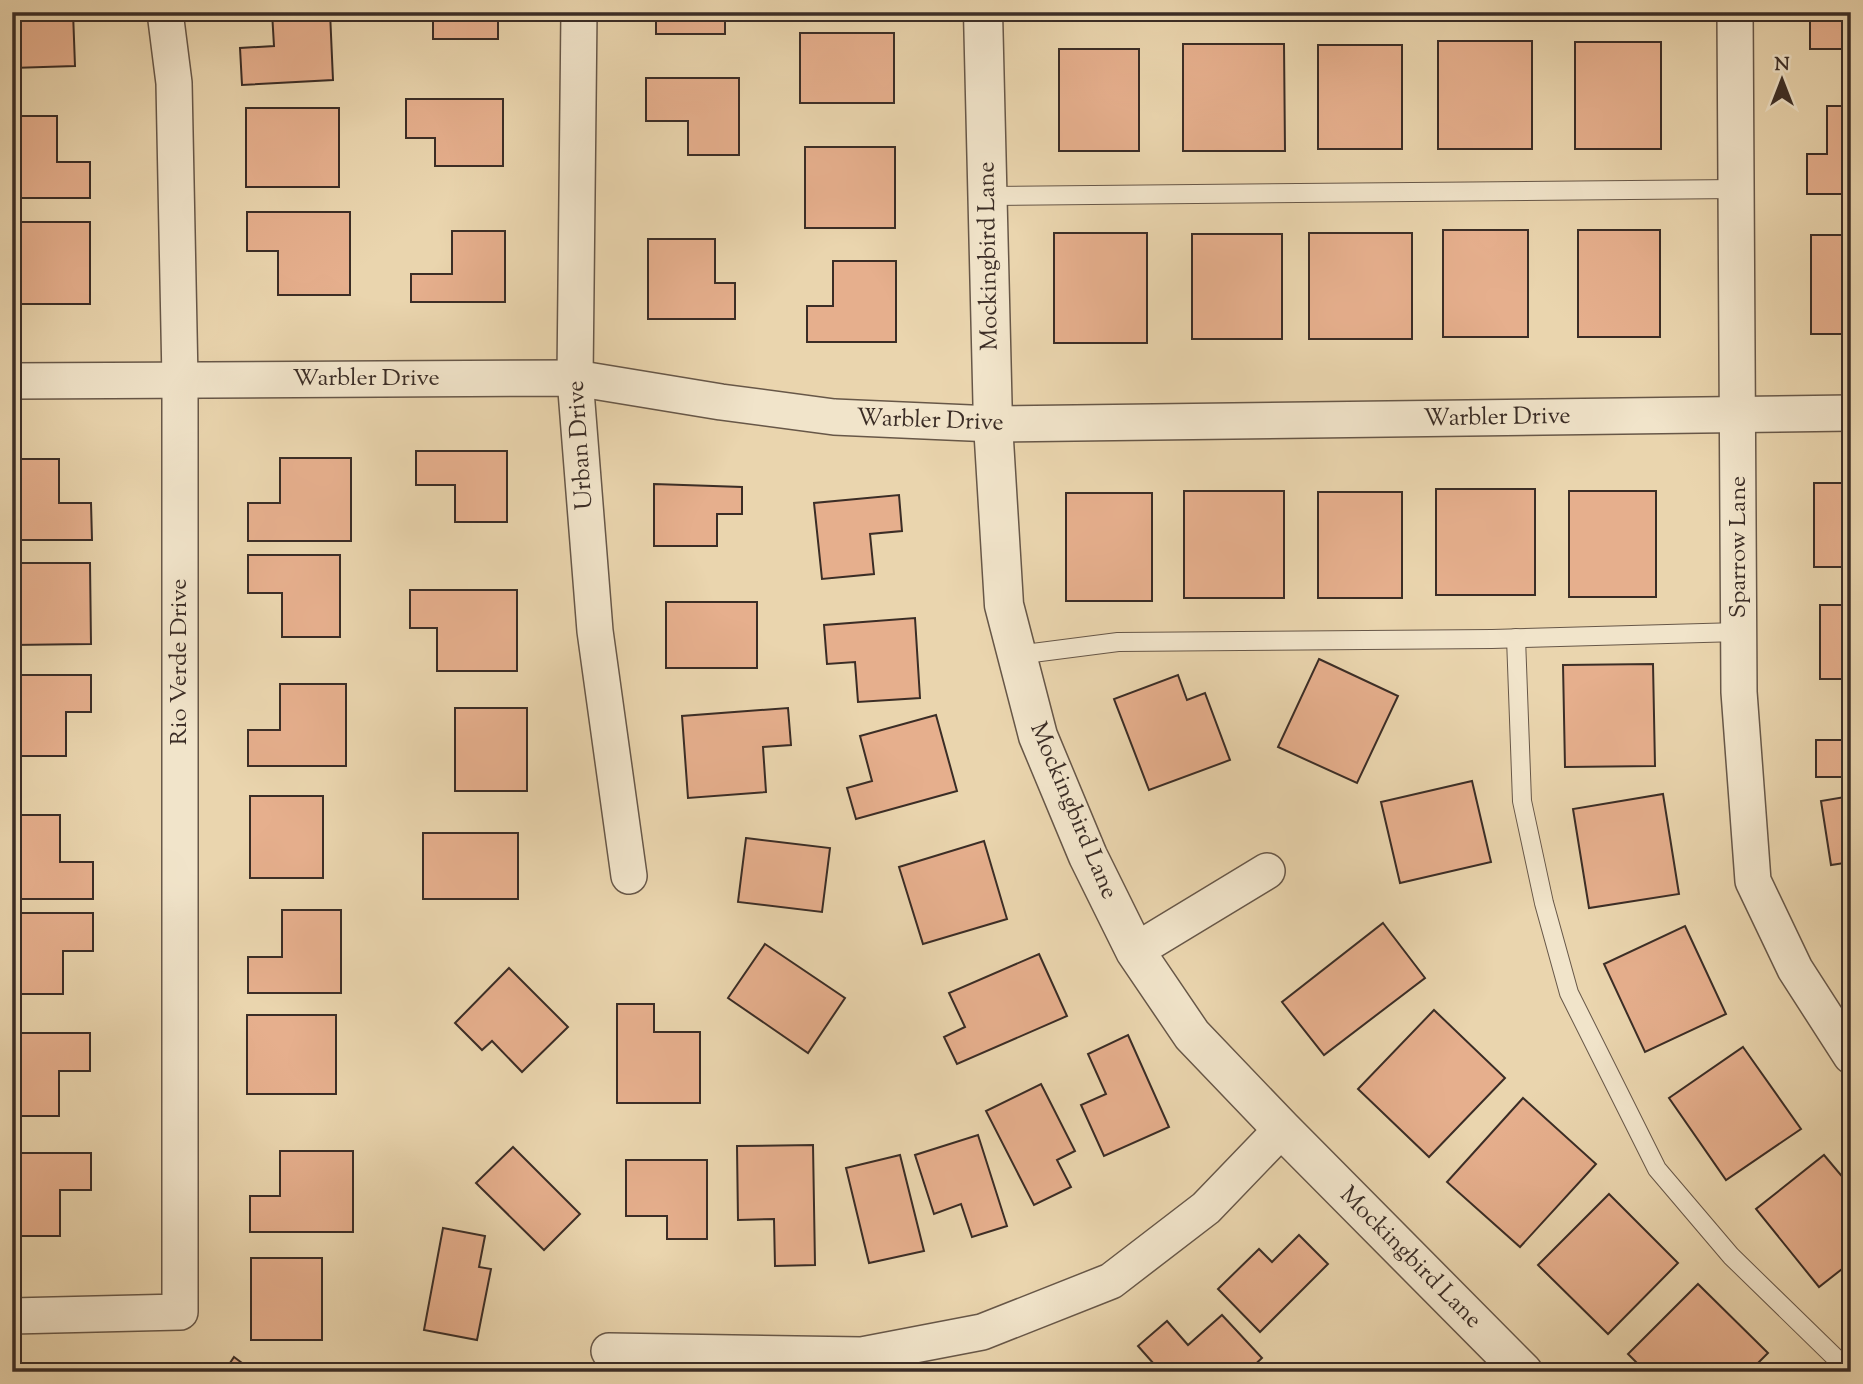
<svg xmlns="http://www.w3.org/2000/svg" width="1863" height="1384" font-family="'Sorts Mill Goudy',serif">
<rect width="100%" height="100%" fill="#ead5ae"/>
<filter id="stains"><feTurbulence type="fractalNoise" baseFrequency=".00286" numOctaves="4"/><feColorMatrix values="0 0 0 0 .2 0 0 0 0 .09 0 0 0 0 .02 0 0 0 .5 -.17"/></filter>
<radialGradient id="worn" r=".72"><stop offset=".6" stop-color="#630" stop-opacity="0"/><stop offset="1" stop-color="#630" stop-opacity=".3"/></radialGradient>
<g fill="#e6af8d" stroke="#3b2d26" stroke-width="2">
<path d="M12,12H73L75,66L12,68Z"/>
<path d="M272,12H330L333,80L242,85L240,48L274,46Z"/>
<rect x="433" y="12" width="65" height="27"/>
<rect x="656" y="12" width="69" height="22"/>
<rect x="1810" y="12" width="41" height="37"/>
<rect x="800" y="33" width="94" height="70"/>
<rect x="1438" y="41" width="94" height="108"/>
<rect x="1575" y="42" width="86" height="107"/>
<path d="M1183,44H1284L1285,151H1183Z"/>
<rect x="1318" y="45" width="84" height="104"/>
<rect x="1059" y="49" width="80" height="102"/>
<path d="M646,78H739V155H688V121H646Z"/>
<path d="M406,99H503V166H435V138H406Z"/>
<path d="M1827,106H1851V194H1807V154H1827Z"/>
<rect x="246" y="108" width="93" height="79"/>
<path d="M12,116H57V162H90V198H12Z"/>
<rect x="805" y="147" width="90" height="81"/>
<path d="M247,212H350V295H278V251H247Z"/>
<rect x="12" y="222" width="78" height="82"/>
<rect x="1443" y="230" width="85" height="107"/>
<rect x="1578" y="230" width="82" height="107"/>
<path d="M452,231H505V302H411V274H452Z"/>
<rect x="1054" y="233" width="93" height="110"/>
<rect x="1309" y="233" width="103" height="106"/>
<rect x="1192" y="234" width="90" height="105"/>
<rect x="1811" y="235" width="40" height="99"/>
<path d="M648,239H715V283H735V319H648Z"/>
<path d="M833,261H896V342H807V306H833Z"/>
<path d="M416,451H507V522H455V485H416Z"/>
<path d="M280,458H351V541H248V503H280Z"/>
<path d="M12,459H59V503H91L92,540H12Z"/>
<rect x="1814" y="483" width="37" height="84"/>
<path d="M654,484L742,487V514H717V546H654Z"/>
<rect x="1436" y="489" width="99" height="106"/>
<rect x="1184" y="491" width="100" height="107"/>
<rect x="1569" y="491" width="87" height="106"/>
<rect x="1318" y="492" width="84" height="106"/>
<rect x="1066" y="493" width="86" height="108"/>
<path d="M899,495L902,531L870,534L874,574L822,579L814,503Z"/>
<path d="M248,555H340V637H282V593H248Z"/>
<path d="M12,563H90L91,644L12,645Z"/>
<path d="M410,590H517V671H437V628H410Z"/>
<rect x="666" y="602" width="91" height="66"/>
<rect x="1820" y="605" width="31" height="74"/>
<path d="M915,618L920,698L858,702L855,662L827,664L824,625Z"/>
<path d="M1319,659L1398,696L1357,783L1278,747Z"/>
<path d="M1653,664L1655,766L1565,767L1563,665Z"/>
<path d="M12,675H91V712H66V756H12Z"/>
<path d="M1178,675L1187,700L1205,693L1230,760L1149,790L1114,699Z"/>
<path d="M280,684H346V766H248V730H280Z"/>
<path d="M1842,698H1851V777H1816V740H1842Z"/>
<rect x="455" y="708" width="72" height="83"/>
<path d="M788,708L791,745L763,747L766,792L688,798L682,716Z"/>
<path d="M936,715L957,791L856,819L847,788L872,781L860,736Z"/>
<path d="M1472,781L1491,862L1400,883L1381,802Z"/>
<path d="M1663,794L1679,894L1589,908L1573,809Z"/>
<rect x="250" y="796" width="73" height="82"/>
<path d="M1851,796V862L1831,865L1821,801Z"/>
<path d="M12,815H60V862H93V899H12Z"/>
<rect x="423" y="833" width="95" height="66"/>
<path d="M746,838L830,848L822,912L738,902Z"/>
<path d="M984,841L1007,919L923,944L899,867Z"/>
<path d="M282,910H341V993H248V957H282Z"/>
<path d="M12,913H93V951H63V994H12Z"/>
<path d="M1383,923L1425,978L1324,1055L1282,1002Z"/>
<path d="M1685,926L1726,1014L1645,1052L1604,964Z"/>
<path d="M765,944L845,998L808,1053L728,998Z"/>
<path d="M1039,954L1067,1016L957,1064L944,1037L965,1027L949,993Z"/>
<path d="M509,968L568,1027L522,1072L492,1041L482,1050L455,1023Z"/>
<path d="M617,1004H654V1032H700V1103H617Z"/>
<path d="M1434,1010L1505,1078L1429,1157L1358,1089Z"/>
<rect x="247" y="1015" width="89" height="79"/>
<path d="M12,1033H90V1071H59V1116H12Z"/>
<path d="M1128,1035L1169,1127L1104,1156L1081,1105L1106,1094L1088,1054Z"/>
<path d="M1743,1047L1801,1129L1726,1180L1669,1098Z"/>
<path d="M1041,1084L1075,1151L1057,1160L1071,1187L1034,1205L986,1111Z"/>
<path d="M1523,1098L1596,1164L1520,1247L1447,1182Z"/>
<path d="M978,1135L1007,1226L972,1237L961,1204L934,1214L915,1155Z"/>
<path d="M813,1145L815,1265L775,1266L774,1219L738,1220L737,1146Z"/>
<path d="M513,1147L580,1214L544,1250L476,1183Z"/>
<path d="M280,1151H353V1232H250V1196H280Z"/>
<path d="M12,1153H91V1190H60V1236H12Z"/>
<path d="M900,1155L924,1251L869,1263L846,1168Z"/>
<path d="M1824,1155L1851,1187V1262L1819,1287L1756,1209Z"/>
<path d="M626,1160H707V1239H667V1216H626Z"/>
<path d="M1609,1194L1678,1263L1608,1334L1538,1265Z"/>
<path d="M443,1228L485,1236L479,1267L491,1269L477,1340L424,1330Z"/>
<path d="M1299,1235L1328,1264L1260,1332L1218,1289L1259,1249L1272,1262Z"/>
<rect x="251" y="1258" width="71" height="82"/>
<path d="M1698,1284L1768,1353L1749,1372H1646L1628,1354Z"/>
<path d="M1222,1315L1262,1358L1247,1372H1161L1138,1346L1167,1321L1188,1345Z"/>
<path d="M234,1357L254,1372H224Z"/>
</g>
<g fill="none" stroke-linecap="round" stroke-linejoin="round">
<g stroke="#675748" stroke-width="20">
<g id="service">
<path d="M988,196L1737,189"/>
<path d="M1516,638L1522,801L1544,903L1569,993L1657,1169L1731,1256L1850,1372"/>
<path d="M1017,655L1118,642L1492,639L1739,632"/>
</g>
</g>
<g stroke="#675748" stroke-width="38">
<g id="minor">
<path d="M579,12L575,378L595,631L629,876"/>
<path d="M1735,12L1739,692L1753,881L1795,969L1851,1056"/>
<path d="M12,381L575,378L721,402L834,417L993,424L1851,413"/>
<path d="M1135,951L1267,871"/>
<path d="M12,1316L180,1312V380L174,83L165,12"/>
<path d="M609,1351L862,1355L982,1332L1111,1281L1206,1208L1282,1129"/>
</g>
</g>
<g stroke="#675748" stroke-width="41">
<path id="tertiary" d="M983,12L993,424L1004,605L1038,736L1088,856L1135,951L1192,1035L1282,1129L1523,1372"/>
</g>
<use href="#service" stroke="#f1e4ca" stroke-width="18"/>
<use href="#minor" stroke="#f1e4ca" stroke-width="35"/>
<use href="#tertiary" stroke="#f1e4ca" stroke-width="38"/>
</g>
<g text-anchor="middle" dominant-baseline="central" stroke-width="6" stroke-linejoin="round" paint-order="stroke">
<g font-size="24" fill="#3b2d26" stroke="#f1e4ca">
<text transform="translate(989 256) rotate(-91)">Mockingbird Lane</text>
<text x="366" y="379">Warbler Drive</text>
<text transform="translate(1497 418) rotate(-1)">Warbler Drive</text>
<text transform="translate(930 421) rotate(2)">Warbler Drive</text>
<text transform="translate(581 445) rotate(-94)">Urban Drive</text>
<text transform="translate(1739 547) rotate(-90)">Sparrow Lane</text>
<text transform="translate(180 662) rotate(-90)">Rio Verde Drive</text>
<text transform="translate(1073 811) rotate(67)">Mockingbird Lane</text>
<text transform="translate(1410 1258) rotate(45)">Mockingbird Lane</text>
</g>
</g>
<rect width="1863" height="1384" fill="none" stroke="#ead5ae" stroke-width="42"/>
<rect x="14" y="14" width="1835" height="1356" fill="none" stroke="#3b2d26" stroke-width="3.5"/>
<rect x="21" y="21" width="1821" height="1342" fill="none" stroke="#3b2d26" stroke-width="2"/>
<g transform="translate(1782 80)" stroke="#f1e4ca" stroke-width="5" paint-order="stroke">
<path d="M0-5L12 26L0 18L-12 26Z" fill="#3b2d26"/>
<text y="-10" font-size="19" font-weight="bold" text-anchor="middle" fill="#3b2d26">N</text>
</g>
<rect width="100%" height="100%" filter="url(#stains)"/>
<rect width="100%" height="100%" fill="url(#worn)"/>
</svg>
